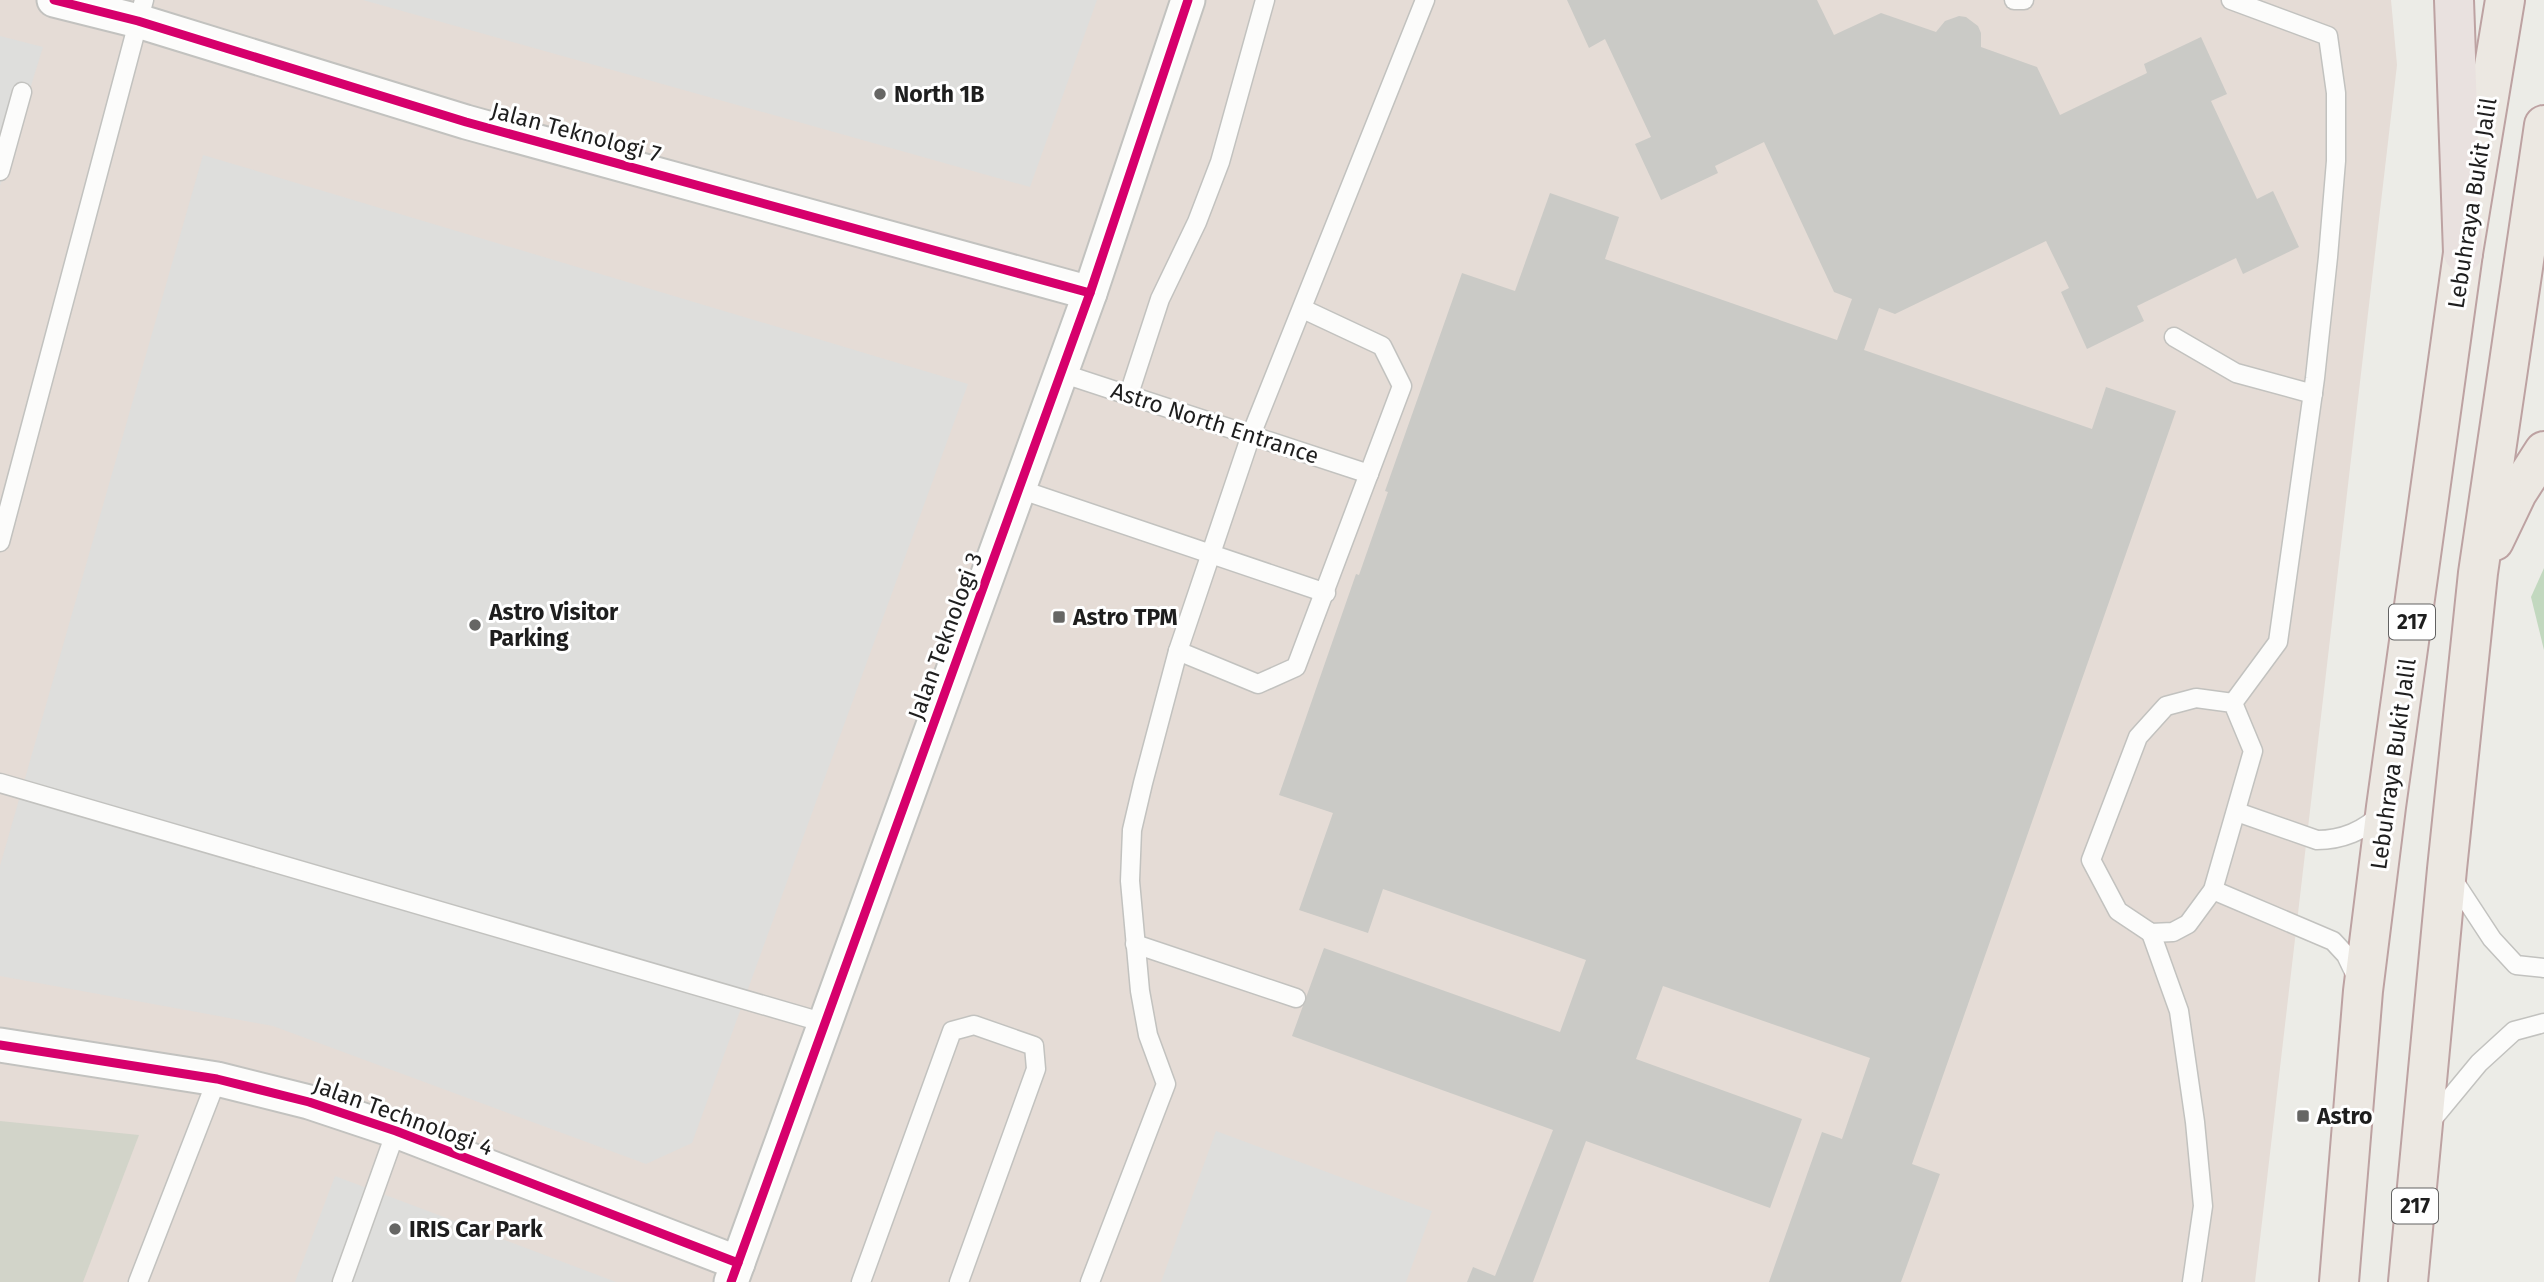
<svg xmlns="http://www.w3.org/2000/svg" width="2544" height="1282" font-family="'Fira Sans',sans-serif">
<rect width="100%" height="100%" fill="#ecece7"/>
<path fill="#e5dcd6" d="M0,0H2391L2397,65L2255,1282H0Z"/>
<path fill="#d2d4c9" d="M0,1121L139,1135L83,1282H0Z"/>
<path fill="#c2d8bf" d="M2544,568V650L2531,597Z"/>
<g fill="#dededc">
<path d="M363,0H1097L1030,187Z"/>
<path d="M0,36L43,47L0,186Z"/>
<path d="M203,155L968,384L692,1143L646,1164L273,1026L0,976V866Z"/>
<path d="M1216,1131L1432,1211L1406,1282H1161Z"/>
<path d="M335,1176L616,1282H295Z"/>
</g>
<path fill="#cacac6" d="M1567,0H1817L1834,35L1881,13L1936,32L1945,21L1959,16L1966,17L1978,26L1981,33V47L2037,67L2060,115L2147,73L2144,64L2201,37L2227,94L2211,101L2257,199L2273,191L2299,247L2243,274L2236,258L2137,306L2144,321L2087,349L2061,292L2069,288L2046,241L1895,314L1879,308L1864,350L2092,429L2106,387L2176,411L1912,1164L1940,1174L1901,1282H1769L1822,1132L1842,1139L1870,1058L1663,986L1636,1059L1802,1119L1770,1208L1586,1141L1533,1282H1467L1473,1267L1495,1276L1553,1130L1292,1036L1324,948L1560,1032L1586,960L1383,889L1368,933L1299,910L1333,813L1279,795L1356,574L1359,575L1388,492L1385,491L1462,273L1515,291L1550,193L1619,217L1605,259L1837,340L1852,299L1834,292L1764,142L1715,166L1718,173L1661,200L1635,144L1651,137L1605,39L1589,48Z"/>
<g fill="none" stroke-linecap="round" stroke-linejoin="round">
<g stroke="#c2c2bf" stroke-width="21">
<g id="service">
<path d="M2014,0H2024"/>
<path d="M2231,0L2328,36L2336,93V161L2328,257L2315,378L2278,642L2233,703"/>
<path d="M0,171L22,92"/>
<path d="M2174,337L2236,373L2313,394"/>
<path d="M1061,373L1369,474"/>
<path d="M1129,394L1160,299L1197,222L1220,162L1265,0"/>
<path d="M1019,489L1326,593"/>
<path d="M0,542L144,0"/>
<path d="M1178,651L1258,684L1296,667L1402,386L1382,346L1303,309"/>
<path d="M2196,698L2233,703L2253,751L2213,890L2188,924L2173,932L2151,933L2118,911L2091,860L2138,737L2166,706Z"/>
<path d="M0,783L825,1023"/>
<path d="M2237,812L2317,840C2341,840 2365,831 2381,813"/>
<path d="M2452,878L2492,939L2516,965L2544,968"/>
<path d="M2213,890L2333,941L2346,955L2357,978"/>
<path d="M2151,933L2179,1011L2195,1122L2203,1206L2192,1282"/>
<path d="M1135,944L1296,998"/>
<path d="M2431,1121L2479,1063L2514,1031L2544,1023"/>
<path d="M138,1282L217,1079"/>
<path d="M342,1282L396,1131"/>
<path d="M861,1282L952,1031L974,1025L1034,1046L1036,1069L959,1282"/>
<path d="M1090,1282L1166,1084L1148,1035L1140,991L1130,881L1132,830L1143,783L1178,651L1251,435L1425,0"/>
</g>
</g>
<g stroke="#c2c2bf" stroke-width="37">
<g id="minor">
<path d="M54,0L138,21L466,122L1090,293"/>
<path d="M0,1045L217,1079L309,1102L396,1131L738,1263"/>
<path d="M731,1282L1090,293L1188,0"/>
</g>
</g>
<g stroke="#bda2a2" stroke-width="42">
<g id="trunk">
<path d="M2494,541L2517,493L2544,451"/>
<path d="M2339,1282L2363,991L2386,807L2463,253L2505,0"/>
<path d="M2408,1282L2447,869L2478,573L2544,125"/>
</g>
</g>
<g stroke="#bda2a2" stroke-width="42">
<path id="motorway" d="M2454,0L2463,253"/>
</g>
<use href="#service" stroke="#fcfcfb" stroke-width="18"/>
<use href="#minor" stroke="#fcfcfb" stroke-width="33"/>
<use href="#trunk" stroke="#ece8e2" stroke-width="38"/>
<use href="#motorway" stroke="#e9e1df" stroke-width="38"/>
<g stroke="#fff" stroke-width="13">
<g id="cycleway">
<path d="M54,0L138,21L466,122L1090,293"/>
<path d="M0,1045L217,1079L309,1102L396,1131L738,1263"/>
<path d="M731,1282L1090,293L1188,0"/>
</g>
</g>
<use href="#cycleway" stroke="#d6006c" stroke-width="9"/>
</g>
<g fill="#666664" stroke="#fff" stroke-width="2.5">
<circle cx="880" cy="94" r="7"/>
<rect x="1052" y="610" width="14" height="14" rx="3.5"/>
<circle cx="475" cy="625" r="7"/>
<rect x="2296" y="1109" width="14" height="14" rx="3.5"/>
<circle cx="395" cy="1229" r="7"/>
</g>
<g text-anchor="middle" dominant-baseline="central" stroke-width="6" stroke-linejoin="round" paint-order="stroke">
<g fill="#fff" stroke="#626262" stroke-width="2">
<rect x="2389" y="604.5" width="46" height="35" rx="5"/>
<rect x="2392" y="1188.5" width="46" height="35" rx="5"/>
</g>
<g font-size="21" font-weight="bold" fill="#1e1e1e">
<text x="2412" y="622">217</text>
<text x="2415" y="1206">217</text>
</g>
<g font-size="23" font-weight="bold" fill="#1e1e1e" stroke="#fff" text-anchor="start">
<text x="894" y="94">North 1B</text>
<text x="489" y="612">Astro Visitor<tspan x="489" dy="26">Parking</tspan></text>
<text x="1073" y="617">Astro TPM</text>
<text x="2317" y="1116">Astro</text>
<text x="409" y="1229">IRIS Car Park</text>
</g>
<g font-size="23" fill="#1e1e1e" stroke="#fff">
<text transform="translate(576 132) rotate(15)">Jalan Teknologi 7</text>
<text transform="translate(2472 203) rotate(-81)">Lebuhraya Bukit Jalil</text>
<text transform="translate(1215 423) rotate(18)">Astro North Entrance</text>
<text transform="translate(945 636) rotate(-70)">Jalan Teknologi 3</text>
<text transform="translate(2393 764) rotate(-82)">Lebuhraya Bukit Jalil</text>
<text transform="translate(403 1116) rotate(20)">Jalan Technologi 4</text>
</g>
</g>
</svg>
